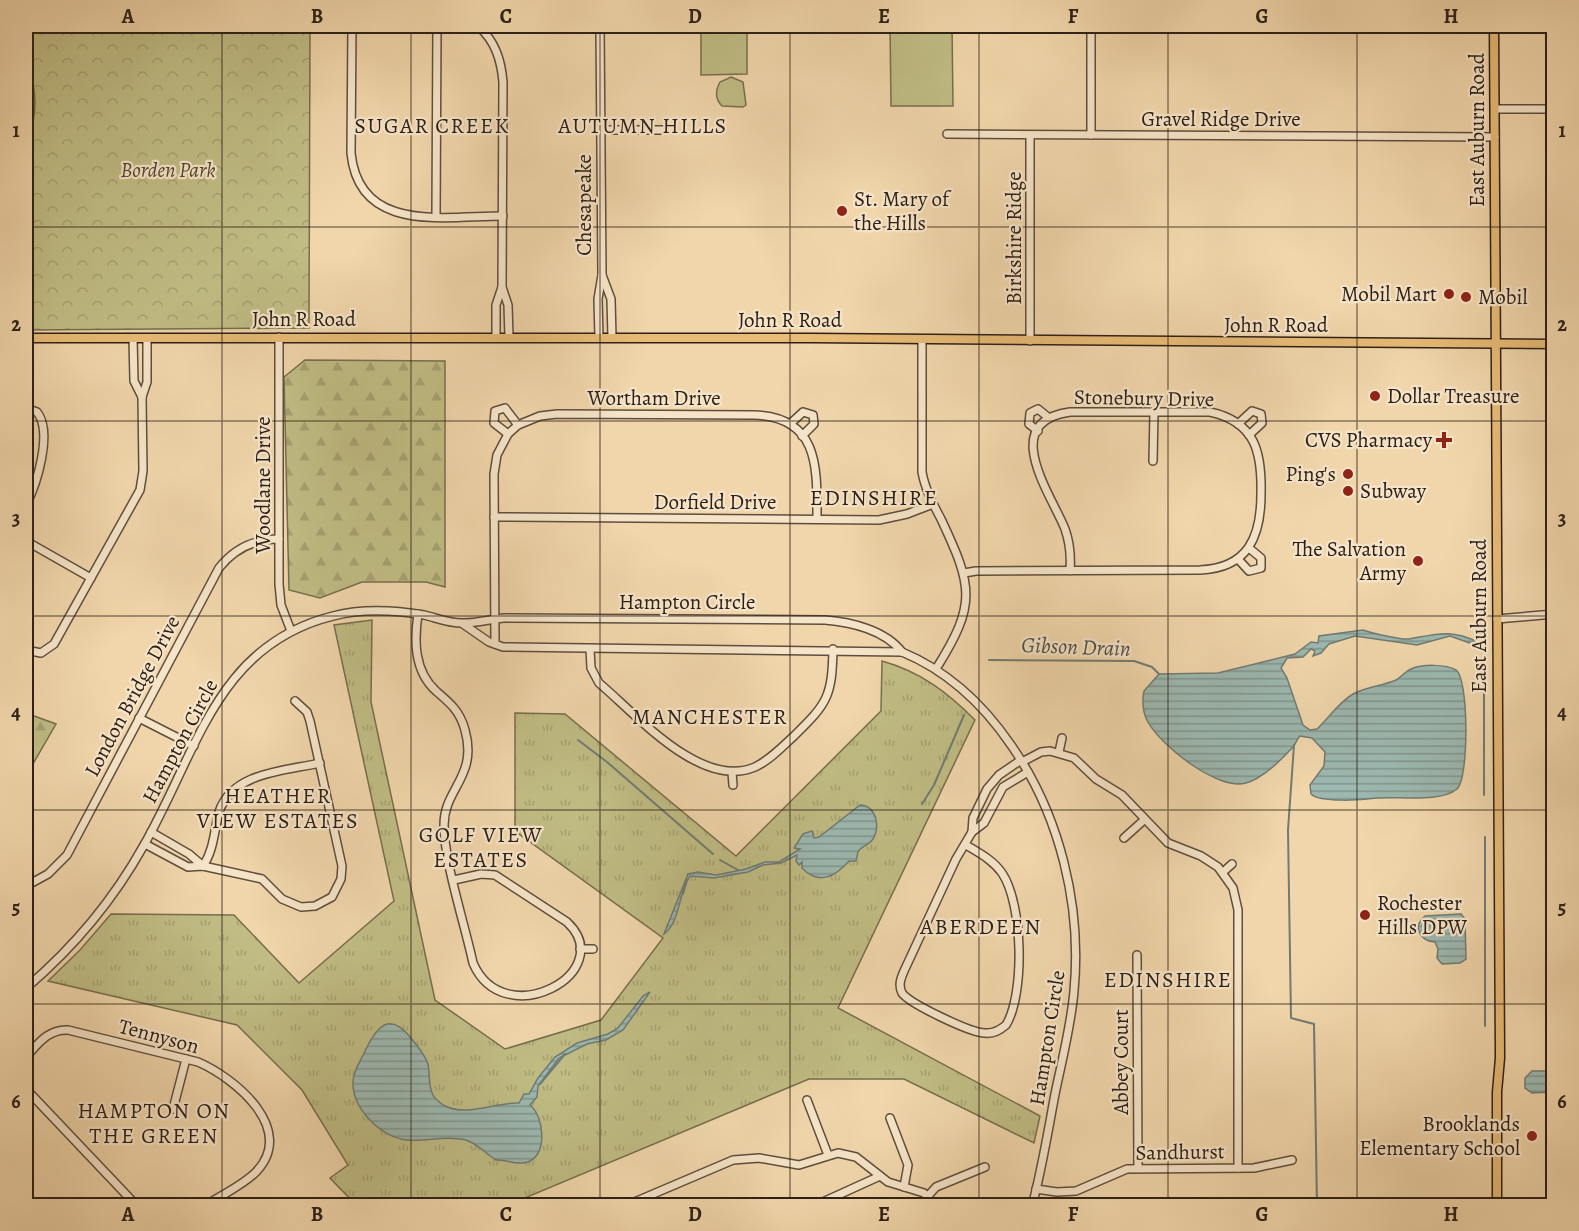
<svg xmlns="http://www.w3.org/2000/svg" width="1579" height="1231" font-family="Alegreya,serif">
<defs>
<pattern id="grass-tufts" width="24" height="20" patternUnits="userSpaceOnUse" patternTransform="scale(1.5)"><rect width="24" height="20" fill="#c0bc84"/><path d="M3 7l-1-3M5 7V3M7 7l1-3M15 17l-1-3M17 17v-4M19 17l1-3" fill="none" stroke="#a5a171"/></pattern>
<pattern id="forest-firs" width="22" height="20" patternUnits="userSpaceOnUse" patternTransform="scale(1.5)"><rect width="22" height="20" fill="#c0bc84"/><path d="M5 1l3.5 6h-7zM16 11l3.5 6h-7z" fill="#a5a171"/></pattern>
<pattern id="park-crowns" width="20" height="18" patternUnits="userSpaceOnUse" patternTransform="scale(1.5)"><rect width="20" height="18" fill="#c0bc84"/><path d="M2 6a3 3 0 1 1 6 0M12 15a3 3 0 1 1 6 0" fill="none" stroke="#a5a171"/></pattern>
<pattern id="water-rules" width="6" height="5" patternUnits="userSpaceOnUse" patternTransform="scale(1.5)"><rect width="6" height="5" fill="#9cb8b0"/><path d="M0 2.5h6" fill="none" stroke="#80958e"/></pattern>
</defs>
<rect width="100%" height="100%" fill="#f1d6ab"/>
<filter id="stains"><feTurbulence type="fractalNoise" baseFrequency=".00333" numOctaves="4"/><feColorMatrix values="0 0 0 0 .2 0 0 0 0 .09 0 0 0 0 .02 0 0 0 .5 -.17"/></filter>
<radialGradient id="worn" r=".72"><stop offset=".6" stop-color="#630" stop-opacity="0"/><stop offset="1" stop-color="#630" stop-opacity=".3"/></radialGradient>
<path fill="url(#grass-tufts)" stroke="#766e4e" stroke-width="1.5" d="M372,620L371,702L435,1000L505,1049L601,1020L663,938L515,831V713L565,714L736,856L881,711L882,661C921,672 947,692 975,720L838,1008L1040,1116L1034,1143L904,1079H809L508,1205H356L330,1178L348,1165L302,1090L237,1025L48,981L80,950L111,914L234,915L299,983L394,901L334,625Z"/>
<g fill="url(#forest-firs)" stroke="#766e4e" stroke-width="1.5">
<path d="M305,360L445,361V587L426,582H362L320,598L289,590L284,377Z"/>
<path d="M26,713L56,724L26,776Z"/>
</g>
<path fill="url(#park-crowns)" stroke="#766e4e" stroke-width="1.5" d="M26,26H310L309,328L26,330Z"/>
<g fill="#c0bc84" stroke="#766e4e" stroke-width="1.5">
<path d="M701,26H747V74L701,75Z"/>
<path d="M890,26H952L953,106H891Z"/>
<path d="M26,63C38,89 38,117 26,142Z"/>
<path d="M731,77L743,82L746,105L743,107L722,106C715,99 715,91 720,82Z"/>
</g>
<g fill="url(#water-rules)" stroke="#707b73" stroke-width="1.5">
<path d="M1363,630C1372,633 1400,640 1409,639C1438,634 1450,629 1478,642V646L1450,636L1417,645L1355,636L1329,644L1321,653L1313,656L1315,651L1311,649L1303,657L1287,658L1281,668L1287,678L1303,725L1310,730L1317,729C1329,718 1338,703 1353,694C1366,687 1382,686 1396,680C1401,677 1405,672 1411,669C1422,664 1446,664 1456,670C1469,679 1469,779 1457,789C1440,803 1399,796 1377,798C1363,800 1320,803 1311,794L1310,785L1324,766L1325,752L1312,738L1300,736C1297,739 1296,743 1293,747C1282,759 1262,779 1246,783C1218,791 1161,746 1148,722C1143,713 1142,701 1144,691L1159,674L1218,673L1295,654L1311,642L1318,643L1319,636Z"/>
<path d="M860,805C877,806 880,827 873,839C869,845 861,846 858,852C857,855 857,858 856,861H849C836,876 819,886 802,868V862L799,865L796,861L797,855L781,863L763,865L748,872L714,878L690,876C678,892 681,921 664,934L688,874L698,872L716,875L746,869L765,862H779L800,849L794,848L803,834L812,831L814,838L819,837Z"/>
<path d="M1461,914L1465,919L1466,959L1460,963L1442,964L1437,958L1438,949L1435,942C1420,941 1412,926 1425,916Z"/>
<path d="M650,992L623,1030L606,1040L587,1044L559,1058L538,1086L537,1097L530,1105C544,1116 548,1155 528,1162C515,1166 507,1159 496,1160C486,1154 478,1144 466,1140C445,1135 427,1142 407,1140C381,1137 352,1109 353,1082C353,1070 362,1059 366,1049C378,1025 390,1012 411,1038C417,1046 424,1053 428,1064C430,1074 428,1086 433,1095C435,1099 439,1102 443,1105C467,1118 494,1102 519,1103L524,1094H529L538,1078L555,1057L577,1043L608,1034L618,1028L643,996Z"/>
<path d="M1532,1071H1553V1092L1532,1093L1525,1088V1078Z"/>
</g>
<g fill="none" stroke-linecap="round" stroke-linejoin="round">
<g stroke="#707b73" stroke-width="2">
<path d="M989,660L1134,661L1152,667L1159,674"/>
<path d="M1484,672V795"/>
<path d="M578,740L607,762L713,854"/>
<path d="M1294,745L1288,830L1291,1018L1314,1024L1317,1206"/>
<path d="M922,804L934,785L964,715"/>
<path d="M720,860L738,870"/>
<path d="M683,894L687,880"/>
<path d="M1485,1026V837"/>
<path d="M540,1084L565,1054"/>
</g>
<g stroke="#5e4e3d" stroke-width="10">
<g id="minor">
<path d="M352,26L351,153C359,234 445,216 503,216"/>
<path d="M478,26C495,41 501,59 503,82L502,287L496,305V337"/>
<path d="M1091,26V135"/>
<path d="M1495,109H1554"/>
<path d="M600,130H669"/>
<path d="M947,134L1495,137"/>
<path d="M1030,135V341"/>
<path d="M436,216L437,26"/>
<path d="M602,275L611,299L612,338"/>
<path d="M502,287L508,305L509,337"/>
<path d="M279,337V584L281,605L291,631"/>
<path d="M133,338L134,381L142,397"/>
<path d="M599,338L598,299L602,275L600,26"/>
<path d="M922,339V472C925,489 933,504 941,519C973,587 977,604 936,669"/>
<path d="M26,408L37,412C53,432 37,484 26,505"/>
<path d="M790,424L803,412L813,415L814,424L802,436"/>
<path d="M1238,424L1252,411L1261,414L1262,423L1249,435"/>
<path d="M1038,431L1029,424L1030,413L1038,409L1049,418"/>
<path d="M508,434L494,423L495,411L505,408L518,425"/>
<path d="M1153,461L1154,412"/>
<path d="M494,517L879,520L907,514L933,504"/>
<path d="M26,541L91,578"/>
<path d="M1238,559L1249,571L1261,568V558L1249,548"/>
<path d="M964,573L976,571L1200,570C1248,568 1261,537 1261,494C1262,453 1256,422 1210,412H1070C998,422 1051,494 1065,529C1070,543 1071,557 1070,571"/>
<path d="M418,614C414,641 414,671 436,691C450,703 460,711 465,730C478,777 444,788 444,825C444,862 465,925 473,963C504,1035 620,972 567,922L495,875L481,874L454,880"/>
<path d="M1497,619L1554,614"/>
<path d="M463,624L489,642L503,647L902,652C948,671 983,704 1011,745C1060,815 1082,906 1074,991C1071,1026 1062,1060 1055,1094C1048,1131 1042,1169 1032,1206"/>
<path d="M495,644L494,474L497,455L508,434L518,425L540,416L557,414L754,415C820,417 817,469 817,519"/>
<path d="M590,649L591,668L599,683C637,715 701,790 755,767C770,760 782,747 794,736C828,703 832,696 833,649"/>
<path d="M26,650L41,653L54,644L140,490L143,471L142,397L147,382V338"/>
<path d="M139,718L194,746"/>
<path d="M1059,752L1062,738"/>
<path d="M1022,762L1041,752L1050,751L1074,758L1096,779L1122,795L1168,843L1201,856L1218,867L1233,888L1238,910V1168"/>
<path d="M732,772L733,785"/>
<path d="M151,832L189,854L203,866"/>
<path d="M972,832L984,823L1003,787L1028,772"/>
<path d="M1124,838L1144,820"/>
<path d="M145,844L188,867L203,866L262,879L282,899L301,907L315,906L332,897L341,879L342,866L310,721L307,712L295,701"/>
<path d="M966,845C979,853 993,860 1002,873C1023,904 1025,994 1006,1025C1000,1030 994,1034 985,1033C971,1033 910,1004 902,993C898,985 901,978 904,971L956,859L972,832L973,818L987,789L999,775L1021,760"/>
<path d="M203,866C214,850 214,831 219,812C232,772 285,771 320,763"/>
<path d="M1223,872L1232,864"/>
<path d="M26,886L48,874L67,855L219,568C234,549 255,539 279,539"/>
<path d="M580,949H593"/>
<path d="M1137,955L1138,1168"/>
<path d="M26,972L34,981"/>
<path d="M26,988C73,948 114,899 144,845C197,753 216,645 333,616C363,608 394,610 424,615C437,618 451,624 464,623C478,623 491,619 505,618L825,620C851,622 885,630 902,652"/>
<path d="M26,1057C38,1044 48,1029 68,1030L198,1062C235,1078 297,1129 256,1172C242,1186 221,1195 205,1206"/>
<path d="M26,1089L137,1206"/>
<path d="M807,1100L828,1155"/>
<path d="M173,1109L186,1059"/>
<path d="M890,1118L908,1165L904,1187"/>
<path d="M1036,1189L1057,1192L1076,1191L1127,1169L1254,1168L1292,1160"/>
<path d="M928,1196L936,1187L985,1167"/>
<path d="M625,1206L733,1160L759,1158L799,1165L838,1153L856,1157L888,1182L924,1193L936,1206"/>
<path d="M814,1206L880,1176"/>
</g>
</g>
<g stroke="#2d2018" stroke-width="11">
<g id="major">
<path d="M1494,26L1500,1058L1497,1092V1206"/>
<path d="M26,338H812L1554,344"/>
</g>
</g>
<use href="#minor" stroke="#f6e4c8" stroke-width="7"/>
<use href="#major" stroke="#e8bb76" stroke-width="8"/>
</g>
<path fill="none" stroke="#2d2018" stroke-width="1.5" stroke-opacity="0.55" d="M222,26V1206M411,26V1206M600,26V1206M790,26V1206M979,26V1206M1168,26V1206M1357,26V1206M26,227H1554M26,421H1554M26,616H1554M26,810H1554M26,1004H1554"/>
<g fill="#8f2418" stroke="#f6e4c8" stroke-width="2">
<circle cx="842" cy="211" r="6"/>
<circle cx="1449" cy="294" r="6"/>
<circle cx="1466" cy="297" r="6"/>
<circle cx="1375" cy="396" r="6"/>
<path d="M1441 431h6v6h6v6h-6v6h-6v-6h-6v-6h6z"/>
<circle cx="1348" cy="474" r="6"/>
<circle cx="1348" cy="491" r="6"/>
<circle cx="1418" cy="561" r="6"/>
<circle cx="1365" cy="915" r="6"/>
<circle cx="1532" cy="1136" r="6"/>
</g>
<g text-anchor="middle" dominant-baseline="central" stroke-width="4.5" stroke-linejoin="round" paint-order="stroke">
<g font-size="21" fill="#2d2018" stroke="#f6e4c8">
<text x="1221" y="119">Gravel Ridge Drive</text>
<text transform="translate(1477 130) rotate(-90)">East Auburn Road</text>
<text transform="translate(584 205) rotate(-90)">Chesapeake</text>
<text transform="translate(1014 238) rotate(-90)">Birkshire Ridge</text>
<text x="304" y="319">John R Road</text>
<text x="790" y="320">John R Road</text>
<text x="1276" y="325">John R Road</text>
<text x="654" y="398">Wortham Drive</text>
<text transform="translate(1144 398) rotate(1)">Stonebury Drive</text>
<text transform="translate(263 485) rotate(-90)">Woodlane Drive</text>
<text x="715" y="502">Dorfield Drive</text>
<text x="687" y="602">Hampton Circle</text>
<text transform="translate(1479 616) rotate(-90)">East Auburn Road</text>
<text transform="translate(132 696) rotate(-62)">London Bridge Drive</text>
<text transform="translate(180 741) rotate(-62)">Hampton Circle</text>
<text transform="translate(159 1036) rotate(15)">Tennyson</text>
<text transform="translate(1047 1038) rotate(-81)">Hampton Circle</text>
<text transform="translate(1121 1062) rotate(-90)">Abbey Court</text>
<text transform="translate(1180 1152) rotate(-1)">Sandhurst</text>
</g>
<g font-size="21" font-style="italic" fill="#524733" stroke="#f6e4c8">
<text x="168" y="170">Borden Park</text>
</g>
<g font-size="21" fill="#2d2018" stroke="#f6e4c8" text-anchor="start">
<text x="854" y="199">St. Mary of<tspan x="854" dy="24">the Hills</tspan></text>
<text x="1437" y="294" text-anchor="end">Mobil Mart</text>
<text x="1478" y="297">Mobil</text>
<text x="1387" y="396">Dollar Treasure</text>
<text x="1432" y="440" text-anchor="end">CVS Pharmacy</text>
<text x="1336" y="474" text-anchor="end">Ping's</text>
<text x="1360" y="491">Subway</text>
<text x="1406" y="549" text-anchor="end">The Salvation<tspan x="1406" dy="24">Army</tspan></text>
<text x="1377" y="903">Rochester<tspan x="1377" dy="24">Hills DPW</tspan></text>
<text x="1520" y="1124" text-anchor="end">Brooklands<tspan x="1520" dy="24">Elementary School</tspan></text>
</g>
<g font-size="22" letter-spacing="1.5" fill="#2d2018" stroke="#f6e4c8">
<text x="432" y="126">SUGAR CREEK</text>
<text x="643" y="126">AUTUMN HILLS</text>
<text x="874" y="498">EDINSHIRE</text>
<text x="710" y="717">MANCHESTER</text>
<text x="278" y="796">HEATHER<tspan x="278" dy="25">VIEW ESTATES</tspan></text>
<text x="481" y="835">GOLF VIEW<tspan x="481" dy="25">ESTATES</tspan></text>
<text x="981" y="927">ABERDEEN</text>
<text x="1168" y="980">EDINSHIRE</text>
<text x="154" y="1111">HAMPTON ON<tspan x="154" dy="25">THE GREEN</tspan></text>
</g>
<g font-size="22" font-style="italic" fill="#4e4e46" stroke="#f6e4c8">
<text transform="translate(1076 647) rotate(2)">Gibson Drain</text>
</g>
</g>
<rect width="1579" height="1231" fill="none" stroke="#f1d6ab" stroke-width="66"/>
<rect x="33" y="33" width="1513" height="1165" fill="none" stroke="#2d2018" stroke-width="2"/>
<g font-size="20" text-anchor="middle" font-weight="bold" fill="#2d2018">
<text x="128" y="23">A</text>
<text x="317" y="23">B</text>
<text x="506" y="23">C</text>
<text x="695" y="23">D</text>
<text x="884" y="23">E</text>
<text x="1073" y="23">F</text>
<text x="1262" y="23">G</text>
<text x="1451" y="23">H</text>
<text x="16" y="137">1</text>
<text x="1562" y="137">1</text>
<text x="16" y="331">2</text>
<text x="1562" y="331">2</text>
<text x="16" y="525">3</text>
<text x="1562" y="525">3</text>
<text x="16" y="719">4</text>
<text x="1562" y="719">4</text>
<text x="16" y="914">5</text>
<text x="1562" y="914">5</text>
<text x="16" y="1108">6</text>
<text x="1562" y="1108">6</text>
<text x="128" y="1221">A</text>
<text x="317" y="1221">B</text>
<text x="506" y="1221">C</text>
<text x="695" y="1221">D</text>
<text x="884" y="1221">E</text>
<text x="1073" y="1221">F</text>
<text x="1262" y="1221">G</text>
<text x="1451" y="1221">H</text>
</g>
<rect width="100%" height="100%" filter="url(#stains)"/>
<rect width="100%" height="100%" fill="url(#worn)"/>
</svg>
